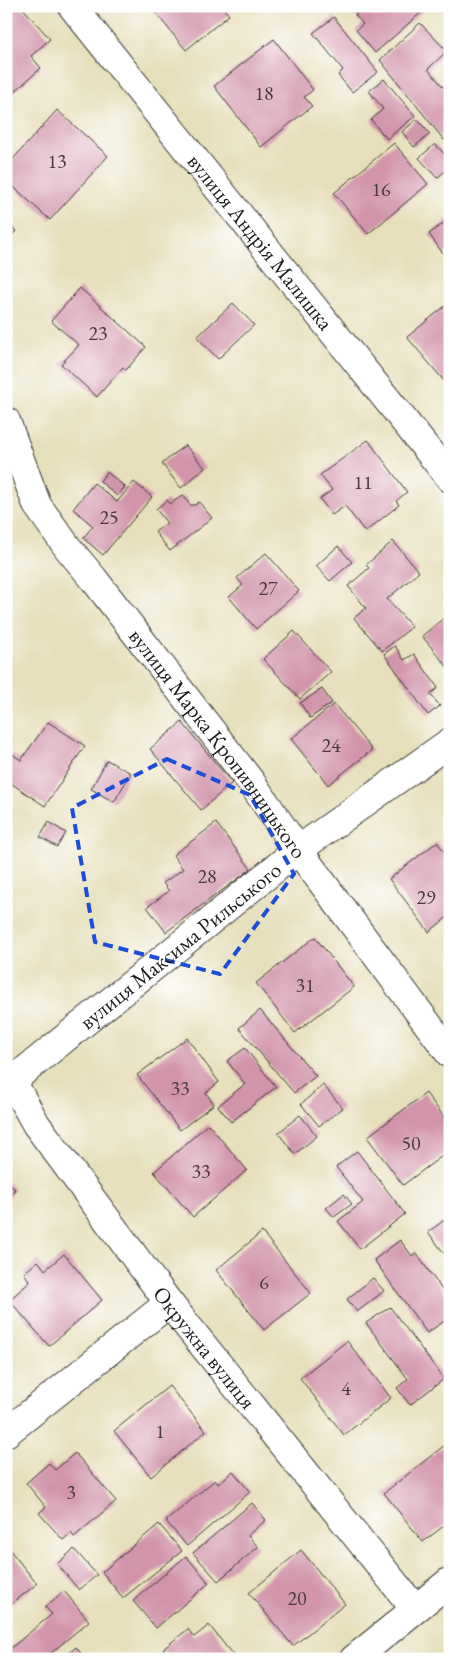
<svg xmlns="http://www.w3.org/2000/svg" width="456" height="1665" font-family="'EB Garamond',serif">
<rect width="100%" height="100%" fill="#fff"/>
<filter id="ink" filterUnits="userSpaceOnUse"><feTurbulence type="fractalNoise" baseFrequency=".02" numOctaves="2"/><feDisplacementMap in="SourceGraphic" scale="10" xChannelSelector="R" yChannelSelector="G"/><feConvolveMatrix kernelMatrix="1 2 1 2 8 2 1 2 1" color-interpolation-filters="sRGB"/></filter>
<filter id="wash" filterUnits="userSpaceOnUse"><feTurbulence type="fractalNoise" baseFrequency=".0096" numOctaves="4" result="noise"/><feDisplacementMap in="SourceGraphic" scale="20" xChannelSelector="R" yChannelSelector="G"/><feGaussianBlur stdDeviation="1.12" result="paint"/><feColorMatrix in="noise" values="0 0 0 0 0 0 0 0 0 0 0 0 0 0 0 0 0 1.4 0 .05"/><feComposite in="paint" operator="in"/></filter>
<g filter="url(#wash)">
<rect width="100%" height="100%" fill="#e6dfbb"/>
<g id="blocks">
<g fill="#d294ab">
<path d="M6,6H21L50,39L31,56L41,68L12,94L6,88Z"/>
<path d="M150,6H222L229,15L186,50Z"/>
<path d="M357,6H423L425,9L375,53L356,30L363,24L355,15L361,10Z"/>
<path d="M334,17L378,72L352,92L338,75L343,70L313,33Z"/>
<path d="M420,23L447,51L428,69L450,95V135L444,140L380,60Z"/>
<path d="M274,39L313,90L304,97L312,106L261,147L214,86Z"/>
<path d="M384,79L415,116L387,139L371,120L383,109L369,91Z"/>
<path d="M57,110L108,156L50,220L6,180V167Z"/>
<path d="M417,119L430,134L414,147L402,132Z"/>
<path d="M394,143L428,184L368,234L334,193Z"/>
<path d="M435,144L450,160V167L437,178L419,158Z"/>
<path d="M450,218V250L444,255L429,234Z"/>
<path d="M6,222L16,231L6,242Z"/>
<path d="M80,288L146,347L126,370L123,367L97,397L61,364L79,345L51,321Z"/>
<path d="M450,302V378L445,382L407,337Z"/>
<path d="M233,303L254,325L218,359L197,337Z"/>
<path d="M368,440L407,492L396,501L399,505L365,532L345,506L332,515L320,499L332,490L320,475Z"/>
<path d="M185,445L205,468L181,488L162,464Z"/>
<path d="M107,472L125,487L117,496L100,481Z"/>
<path d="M134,482L152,497L103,555L83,538L93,526L73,509L94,483L117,502Z"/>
<path d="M183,495L190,505H195L199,502L212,518L170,551L155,532L167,523L156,509L167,500L170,504Z"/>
<path d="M393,541L419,572L387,599L412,627L382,651L354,618L366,608L348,586L369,568L366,565Z"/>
<path d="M338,546L352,562L330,581L316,566Z"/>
<path d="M266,553L299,591L256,629L229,597L243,585L237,578Z"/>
<path d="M450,613V670L422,636Z"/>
<path d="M294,631L331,672L300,699L263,659Z"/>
<path d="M395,646L404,660L414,654L438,688L430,694L440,706L428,715L384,654Z"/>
<path d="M322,689L332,703L310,718L300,703Z"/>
<path d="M334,704L372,750L328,785L291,739Z"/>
<path d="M48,722L85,746L45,806L6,780V762L12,754L21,760Z"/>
<path d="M182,722L232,783L201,810L150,749Z"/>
<path d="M107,760L131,773L114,802L91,789Z"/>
<path d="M49,822L66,833L57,847L40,837Z"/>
<path d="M216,823L251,869L166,932L147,907L169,891L163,883L183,869L173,855Z"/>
<path d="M437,842L450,859V915L429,932L389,879Z"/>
<path d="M315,937L354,987L295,1033L256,983Z"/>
<path d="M260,1010L316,1076L294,1093L239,1028Z"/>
<path d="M187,1038L219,1082L206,1093L214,1104L180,1130L137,1075Z"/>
<path d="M245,1048L276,1087L231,1122L218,1106L245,1084L227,1061Z"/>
<path d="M323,1085L343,1108L319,1126L301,1104Z"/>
<path d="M426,1093L450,1125V1150L403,1185L367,1137Z"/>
<path d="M300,1115L317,1136L295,1154L278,1133Z"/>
<path d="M208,1124L247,1170L193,1217L154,1172Z"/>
<path d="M357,1151L405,1214L360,1249L338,1221L363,1202L336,1167Z"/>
<path d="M6,1182L15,1189L6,1202Z"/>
<path d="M344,1194L352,1204L334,1217L326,1208Z"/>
<path d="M450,1216V1261L428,1232Z"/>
<path d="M262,1232L311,1293L264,1330L216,1270Z"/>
<path d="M400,1240L412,1256L416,1253L450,1301V1317L427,1333L374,1260Z"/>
<path d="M64,1254L102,1300L49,1346L9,1300L30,1282L24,1273L38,1261L45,1270Z"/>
<path d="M373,1278L384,1291L357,1312L347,1299Z"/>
<path d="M390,1307L444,1379L410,1405L397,1388L408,1379L366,1323Z"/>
<path d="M347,1341L391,1398L344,1435L300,1378Z"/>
<path d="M169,1386L206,1431L151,1477L114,1431Z"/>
<path d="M450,1441V1521L423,1542L384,1493Z"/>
<path d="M75,1453L116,1501L74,1537L71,1533L63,1540L39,1513L46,1507L26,1483L49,1463L55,1470Z"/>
<path d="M233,1471L250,1492L187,1546L166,1521L215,1480L218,1484Z"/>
<path d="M252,1503L266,1520L248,1535L258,1547L218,1581L193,1553Z"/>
<path d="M159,1524L182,1551L123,1598L102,1572Z"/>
<path d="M6,1545L37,1584L6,1608Z"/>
<path d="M74,1549L97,1575L79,1590L57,1564Z"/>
<path d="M301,1550L345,1604L293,1646L249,1593Z"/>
<path d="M186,1556L209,1583L156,1628L133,1601Z"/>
<path d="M64,1591L89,1621L44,1659H6V1652L52,1614L45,1607Z"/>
<path d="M209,1625L236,1659H166L169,1657L163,1649L188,1629L194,1637Z"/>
<path d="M76,1647L86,1659H62Z"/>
</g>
</g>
</g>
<g filter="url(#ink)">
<use href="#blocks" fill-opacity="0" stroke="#3a3934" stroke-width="1"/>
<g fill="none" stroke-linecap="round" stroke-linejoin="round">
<g stroke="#3a3934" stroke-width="30">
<g id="street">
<path id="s1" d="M72,6L450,478"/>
<path id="s2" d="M6,421L37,505L68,548L93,578L251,782L298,850L450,1054"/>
<path id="s3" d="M6,1078L12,1081L36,1124L169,1303L415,1609"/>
<path id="s4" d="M12,1081L298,850L450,742"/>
<path d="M6,1433L169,1303"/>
<path d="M354,1659L450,1581"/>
</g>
</g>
<use href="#street" stroke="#fff" stroke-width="28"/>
</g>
</g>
<path fill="none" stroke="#1d4ed8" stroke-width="4" stroke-dasharray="10 6" stroke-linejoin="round" d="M167,759L250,795L294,874L220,974L95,942L72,808Z"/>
<g text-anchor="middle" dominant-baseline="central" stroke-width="4.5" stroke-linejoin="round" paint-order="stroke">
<g font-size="20" fill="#4a3a40">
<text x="264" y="93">18</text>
<text x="57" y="161">13</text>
<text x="381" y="189">16</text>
<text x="98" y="333">23</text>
<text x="363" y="482">11</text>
<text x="109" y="517">25</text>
<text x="268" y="588">27</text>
<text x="331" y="745">24</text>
<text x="207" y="876">28</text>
<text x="426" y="897">29</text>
<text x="305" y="985">31</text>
<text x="180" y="1088">33</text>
<text x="411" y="1143">50</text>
<text x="201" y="1171">33</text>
<text x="264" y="1282">6</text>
<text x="346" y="1388">4</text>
<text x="160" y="1431">1</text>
<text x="71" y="1492">3</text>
<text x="297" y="1598">20</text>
</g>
<g font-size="22" fill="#1c1c1c" stroke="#fff">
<text stroke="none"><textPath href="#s1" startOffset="302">вулиця Андрія Малишка</textPath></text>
<text stroke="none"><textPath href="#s2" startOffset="389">вулиця Марка Кропивницького</textPath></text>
<text stroke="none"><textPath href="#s4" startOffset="216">вулиця Максима Рильського</textPath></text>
<text stroke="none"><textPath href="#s3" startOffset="336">Окружна вулиця</textPath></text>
</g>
</g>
<rect width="456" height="1665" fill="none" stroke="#fff" stroke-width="25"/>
</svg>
